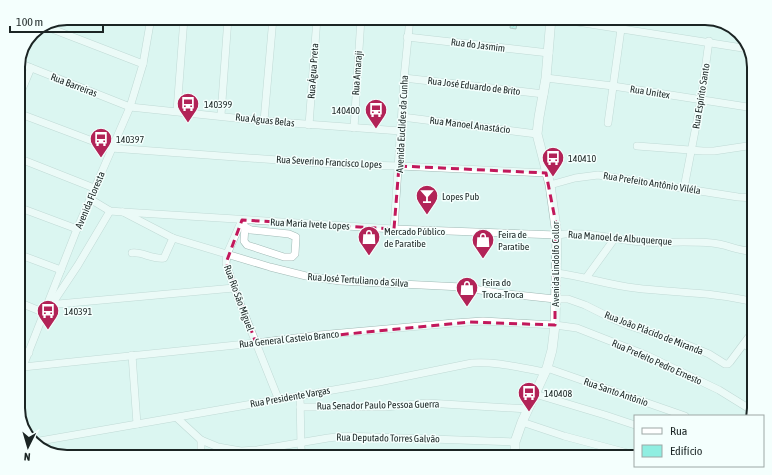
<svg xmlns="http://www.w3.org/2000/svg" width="772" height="475" font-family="'Asap Condensed',sans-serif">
<defs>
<pattern id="building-hatch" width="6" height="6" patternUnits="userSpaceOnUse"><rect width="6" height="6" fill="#8feee1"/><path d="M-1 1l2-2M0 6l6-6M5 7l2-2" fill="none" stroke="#7bccc1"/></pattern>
</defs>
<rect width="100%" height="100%" fill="#dbf5f1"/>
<path fill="url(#building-hatch)" stroke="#7b938f" d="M511,18H518L516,29L510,28Z"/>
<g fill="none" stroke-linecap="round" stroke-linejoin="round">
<g stroke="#a0b9b5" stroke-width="8">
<g id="minor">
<path d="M383,18L410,20"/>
<path d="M552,18L749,49"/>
<path d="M47,27L143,64"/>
<path d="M407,37L549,53"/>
<path d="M19,63L130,107L264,121L401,131"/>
<path d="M404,78L544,94"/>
<path d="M546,78L613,86L754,108"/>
<path d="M18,99L31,68"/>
<path d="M177,111L184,18"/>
<path d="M18,113L111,148L334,164L399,166L546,173"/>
<path d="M221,115L228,18"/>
<path d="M402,117L537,134"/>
<path d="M264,121L273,18"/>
<path d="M608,123L621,29"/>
<path d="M309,125L317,18"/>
<path d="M354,128L361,18"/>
<path d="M637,146L703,151H714L754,145"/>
<path d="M18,158L94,188"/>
<path d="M550,185L575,178L598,175L738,197L754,198"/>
<path d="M684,188L701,100L709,41"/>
<path d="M90,199L110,211L123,212L394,229L557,235C585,230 614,240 642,242C665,243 689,241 712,243C727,244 739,252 754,251"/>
<path d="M18,207L77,229"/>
<path d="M123,212L173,238L270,267L306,276L340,281L462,287L498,293L555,299H568L585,305L609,317L627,325L685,344L709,354L725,364H728L730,362L754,330"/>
<path d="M242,220L227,254L226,263L234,288L278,398"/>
<path d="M242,220L245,227L244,241L247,245L284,257H292L295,254L296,237L289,234L251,230L245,227"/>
<path d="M394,229L404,78L410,18"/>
<path d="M132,253C141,251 153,260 164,258L173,238"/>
<path d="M18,254L61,270"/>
<path d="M556,273C583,276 608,285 635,288C675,293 715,292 754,302"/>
<path d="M586,278L615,238"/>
<path d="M18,302L45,313"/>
<path d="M52,304L78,265L110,211"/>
<path d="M47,305L234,288"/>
<path d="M744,344L754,351"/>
<path d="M18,349L29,353"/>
<path d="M132,355L137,424"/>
<path d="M23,367L256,343L319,335L454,323L483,321L555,325L577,328L646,355L719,390L753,411"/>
<path d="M547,368L685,416"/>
<path d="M18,379L77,229L130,107L143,64L151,18"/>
<path d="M535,394L605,415L635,425"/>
<path d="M300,395L301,447L302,457"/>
<path d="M300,407H385L427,403L528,409"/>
<path d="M177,418L201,440L218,447L241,451L257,450L328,438L345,436L515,442"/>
<path d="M522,422L564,436L635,455"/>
<path d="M201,440V457"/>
<path d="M34,442L379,382L472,363C496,361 521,368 545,372"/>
<path d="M333,457H340"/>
</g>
</g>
<g stroke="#a0b9b5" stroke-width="10">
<path id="major" d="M515,457V442L522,422L547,368L552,350L555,325L557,235L550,185L537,134L539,117L546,78L551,18"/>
</g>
<use href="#minor" stroke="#fff" stroke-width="7"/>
<use href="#major" stroke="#fff" stroke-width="9"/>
</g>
<path d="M0 0H772V475H0ZM399,166L546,173L555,219V325L469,322L256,343L226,263L242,220L394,229Z" fill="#dbf5f1" fill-opacity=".55" fill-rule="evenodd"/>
<path fill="none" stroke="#c2185b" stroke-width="3" stroke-dasharray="8 5" stroke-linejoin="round" d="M399,166L546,173L555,219V325L469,322L256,343L226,263L242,220L394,229Z"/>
<defs>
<g id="bus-pin" transform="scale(1.15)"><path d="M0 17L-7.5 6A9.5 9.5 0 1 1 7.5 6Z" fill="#b22357" stroke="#f4fffd"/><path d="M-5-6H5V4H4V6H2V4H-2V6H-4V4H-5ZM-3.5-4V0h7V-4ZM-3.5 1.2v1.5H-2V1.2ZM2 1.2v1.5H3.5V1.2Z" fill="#fff"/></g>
<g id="bar-pin" transform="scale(1.15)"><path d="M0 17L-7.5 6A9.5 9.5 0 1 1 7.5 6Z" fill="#b22357" stroke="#f4fffd"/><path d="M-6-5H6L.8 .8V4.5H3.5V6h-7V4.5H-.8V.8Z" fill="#fff"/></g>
<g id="shop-pin" transform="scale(1.15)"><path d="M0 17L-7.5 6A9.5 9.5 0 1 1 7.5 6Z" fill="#b22357" stroke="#f4fffd"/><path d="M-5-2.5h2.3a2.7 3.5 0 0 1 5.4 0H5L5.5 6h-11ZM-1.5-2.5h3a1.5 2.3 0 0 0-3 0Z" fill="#fff"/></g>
</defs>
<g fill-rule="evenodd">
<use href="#bus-pin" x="188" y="104"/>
<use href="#bus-pin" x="376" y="110"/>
<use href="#bus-pin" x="101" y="139"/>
<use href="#bus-pin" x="553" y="158"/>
<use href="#bar-pin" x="427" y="196"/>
<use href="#shop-pin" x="369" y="237"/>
<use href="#shop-pin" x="483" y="240"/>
<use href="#shop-pin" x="467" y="288"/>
<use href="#bus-pin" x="48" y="311"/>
<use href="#bus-pin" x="529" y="393"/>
</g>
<g text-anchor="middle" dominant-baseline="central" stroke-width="3" stroke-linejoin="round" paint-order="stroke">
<g font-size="10" fill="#1b2524" stroke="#f4fffd">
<text transform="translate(478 45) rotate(7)">Rua do Jasmim</text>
<text transform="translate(313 71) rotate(-86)">Rua Água Preta</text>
<text transform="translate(357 73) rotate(-86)">Rua Amaraji</text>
<text transform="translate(74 85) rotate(21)">Rua Barreiras</text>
<text transform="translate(474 86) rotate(7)">Rua José Eduardo de Brito</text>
<text transform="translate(650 92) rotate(9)">Rua Unitex</text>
<text transform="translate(701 96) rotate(-81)">Rua Espírito Santo</text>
<text transform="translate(265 120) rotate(6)">Rua Águas Belas</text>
<text transform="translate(402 124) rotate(-87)">Avenida Euclides da Cunha</text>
<text transform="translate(470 125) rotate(7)">Rua Manoel Anastácio</text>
<text transform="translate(329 162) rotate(3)">Rua Severino Francisco Lopes</text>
<text transform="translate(652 183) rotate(9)">Rua Prefeito Antônio Viléla</text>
<text transform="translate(90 200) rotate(-67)">Avenida Floresta</text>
<text transform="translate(310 224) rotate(3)">Rua Maria Ivete Lopes</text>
<text transform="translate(620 238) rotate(4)">Rua Manoel de Albuquerque</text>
<text transform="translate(555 264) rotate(-90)">Avenida Lindolfo Collor</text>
<text transform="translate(358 280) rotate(4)">Rua José Tertuliano da Silva</text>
<text transform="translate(239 298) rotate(70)">Rua Rio São Miguel</text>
<text transform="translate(654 333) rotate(21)">Rua João Plácido de Miranda</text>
<text transform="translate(289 339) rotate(-6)">Rua General Castelo Branco</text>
<text transform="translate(657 362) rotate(24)">Rua Prefeito Pedro Ernesto</text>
<text transform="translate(616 392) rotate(19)">Rua Santo Antônio</text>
<text transform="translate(290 397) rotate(-10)">Rua Presidente Vargas</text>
<text transform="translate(378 405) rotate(-1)">Rua Senador Paulo Pessoa Guerra</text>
<text transform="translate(388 438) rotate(1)">Rua Deputado Torres Galvão</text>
</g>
<g font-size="10" fill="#1b2524" stroke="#f4fffd" text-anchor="start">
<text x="204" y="104">140399</text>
<text x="360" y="110" text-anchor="end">140400</text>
<text x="116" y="139">140397</text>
<text x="568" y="158">140410</text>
<text x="442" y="196">Lopes Pub</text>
<text x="384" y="231">Mercado Público<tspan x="384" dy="12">de Paratibe</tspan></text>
<text x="498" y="234">Feira de<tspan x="498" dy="12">Paratibe</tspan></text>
<text x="482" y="282">Feira do<tspan x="482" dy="12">Troca-Troca</tspan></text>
<text x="64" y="311">140391</text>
<text x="544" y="393">140408</text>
</g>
</g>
<path d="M0 0H772V475H0ZM67 25H705A42 42 0 0 1 747 67V408A42 42 0 0 1 705 450H67A42 42 0 0 1 25 408V67A42 42 0 0 1 67 25Z" fill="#f4fffd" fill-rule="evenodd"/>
<path fill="none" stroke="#1b2524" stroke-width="2" d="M67 25H705A42 42 0 0 1 747 67V408A42 42 0 0 1 705 450H67A42 42 0 0 1 25 408V67A42 42 0 0 1 67 25Z"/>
<rect x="634" y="415" width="130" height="52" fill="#f4fffd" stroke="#9da8a6"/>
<rect x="642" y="428" width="20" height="6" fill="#ffffff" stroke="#9da8a6"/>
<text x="670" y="435" font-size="12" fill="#1b2524">Rua</text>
<rect x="642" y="445" width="20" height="12" fill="#8feee1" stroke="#9da8a6"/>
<text x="670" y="455" font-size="12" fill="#1b2524">Edifício</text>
<g transform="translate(28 447) rotate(185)" stroke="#f4fffd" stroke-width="3" paint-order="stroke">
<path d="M0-3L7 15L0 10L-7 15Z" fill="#1b2524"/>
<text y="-6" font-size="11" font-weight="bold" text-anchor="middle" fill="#1b2524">N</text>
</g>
<path d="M10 26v6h93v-6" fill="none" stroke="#1b2524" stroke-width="2"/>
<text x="16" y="26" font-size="12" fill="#1b2524" stroke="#f4fffd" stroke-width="3" paint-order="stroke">100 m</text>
</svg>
